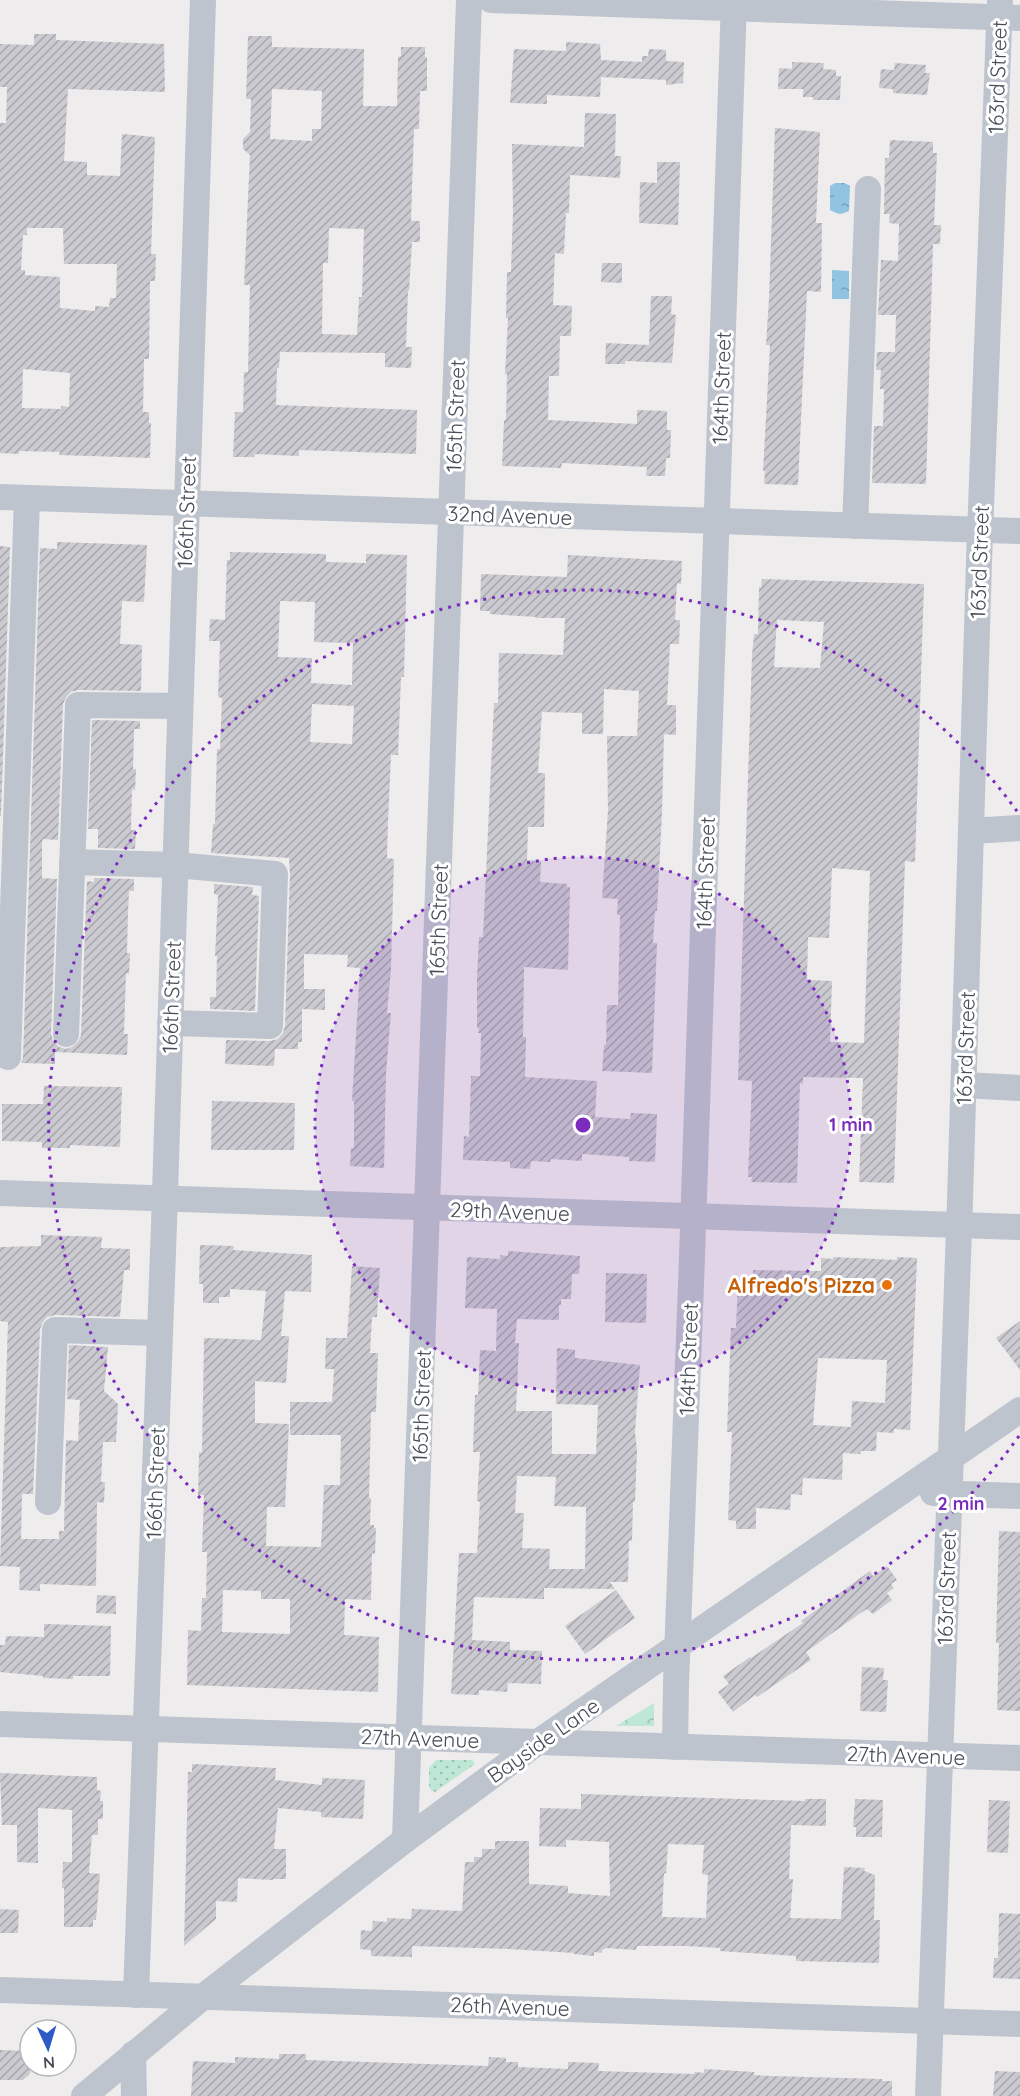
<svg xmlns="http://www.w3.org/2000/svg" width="1020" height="2096" font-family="Quicksand,sans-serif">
<defs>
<pattern id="park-crowns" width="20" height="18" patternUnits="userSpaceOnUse" patternTransform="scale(1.5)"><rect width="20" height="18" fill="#bee8d5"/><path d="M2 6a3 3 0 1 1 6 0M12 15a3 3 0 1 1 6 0" fill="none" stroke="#9cbeb0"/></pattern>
<pattern id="garden-dots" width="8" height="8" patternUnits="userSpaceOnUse" patternTransform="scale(1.5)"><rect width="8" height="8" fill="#bee8d5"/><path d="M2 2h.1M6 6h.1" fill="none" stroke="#9cbeb0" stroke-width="1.8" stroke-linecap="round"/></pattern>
<pattern id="water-ripples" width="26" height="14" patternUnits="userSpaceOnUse" patternTransform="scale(1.5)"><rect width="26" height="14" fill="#90c4e0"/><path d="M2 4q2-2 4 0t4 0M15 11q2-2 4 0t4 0" fill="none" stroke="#77a1b8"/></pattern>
<pattern id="building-hatch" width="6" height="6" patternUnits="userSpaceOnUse" patternTransform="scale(1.5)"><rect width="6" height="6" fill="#cacad0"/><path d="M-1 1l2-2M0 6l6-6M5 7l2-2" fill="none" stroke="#a6a6ac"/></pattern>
</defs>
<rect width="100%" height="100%" fill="#eeecec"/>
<path fill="url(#park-crowns)" d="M654,1703V1726H616Z"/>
<path fill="url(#garden-dots)" d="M436,1760H472L475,1764L435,1792L432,1791L429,1787V1768Z"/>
<g fill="url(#water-ripples)">
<path d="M835,183H844L850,186L849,211C838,215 841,215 830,210V186Z"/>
<path d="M832,270L849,271V299H832Z"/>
</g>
<g fill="url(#building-hatch)" fill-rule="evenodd">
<path d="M34,34H56V40L164,44L165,92L68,89L64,161L87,162V175L120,176L122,134L155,137L151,254H156L155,281H150L149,359H144L143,412H149V423H151L150,458L59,455L60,452L19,451V454L0,453V123H6L7,87H0V44L34,45ZM27,228H63L64,264H117L116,298H110L109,307L95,306V311L60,308V277L25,275V270H21L23,235H27ZM23,369L70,373L69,407L61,406V409L22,408Z"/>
<path d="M248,36H272V47L364,49L363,106H397L398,57L401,56V47H425V57H427V91H420L419,129H414L411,221H420V242H412L409,291H408L406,347H412L411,368L385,367V353L280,352L279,368H277L276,405L417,410L416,454L299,450V456L255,454L254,457H233L235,412H243L244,372H248L249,325L250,285H244L250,155L243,149V139L250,132L251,99H246ZM272,89L322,91L321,129H312V141L270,139ZM329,228L364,229L362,297H359L357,335L322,334L323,263H328Z"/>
<path d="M566,42L600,44L601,60L642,62V56H648L649,49L666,50V61L684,62L683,83L666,85V80L601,77L600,97L547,95V104L510,103L514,49L566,51Z"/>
<path d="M792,62L824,63L823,69L836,70V76H841L840,100H813V97H803V89H778L779,68L792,69Z"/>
<path d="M895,63L926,65L925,73H930L927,95L893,93V89L879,88L881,69L894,70Z"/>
<path d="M585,113L616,114L615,156H621L620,178L570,175L569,213H566L564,254L555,253L553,305L572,306L571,336H560L559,376H549L548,420L637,424V410L667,411V430H671L670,458H666L665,476H646L647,467L562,463L561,468L502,466L504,420H506L507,374H505L508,318H506L507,272H511L513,212L512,144L584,147Z"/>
<path d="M775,128L820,132L816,223H822L821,292L807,291L798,485L764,484L765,471H763L770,345H766L769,299Z"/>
<path d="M890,140L933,142V153H937L934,225H941L940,244H933L926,484L872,483L874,426H883L884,389H880L881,370H876L877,352H895L896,315H878L881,260L898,261L899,224L889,223L890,214H884L885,158H889Z"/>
<path d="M657,162H680L678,225L639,223L640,182L657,183Z"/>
<path d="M602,263H622V283L601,282Z"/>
<path d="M651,296H672L671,314L676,315L672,363L625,361V364H605L606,343L649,345Z"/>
<path d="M57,542L147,545L144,602L122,601L120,644L142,645L141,691L78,690L71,692L66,697L63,704L58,840L43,839L42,842V878L57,879L51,1033L53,1041L59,1047L66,1049L72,1047L78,1042L81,1035L87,881L94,882V878L134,879V891H129L128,912L127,953H130L129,974L126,973L124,1034H128L127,1055L55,1052V1064L21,1063L23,1058L40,548L57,549Z"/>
<path d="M0,546L10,547L1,816H0Z"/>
<path d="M230,552L326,554V562L366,563V554L407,555L404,677H401L398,755H391L388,822L387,858L394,859L391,969L387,1013H391L386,1073L384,1168L350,1166L351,1148H354V1101H352L360,968L347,967L348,955L304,954V989H325V1010L302,1009V1042H298V1049H275L274,1066L225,1064L226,1040L270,1041L278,1039L283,1033L285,1026L290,874L289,858L211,853L213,824H215L217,749H220L222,698L218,697L220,641H209L210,619L225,620L227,560H230ZM280,601L315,602L314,642L353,643L352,685L311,683L312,658L278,657ZM312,704L354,706L352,744L310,742Z"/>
<path d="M568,555L682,561L681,584L677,583L675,620H680L679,644H670L667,705H676V735L664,734L662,813L657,911H655L653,943H657L652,1073L602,1071L604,1045H606L607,1005H618L620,915H617L618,899L602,898L608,811L607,736H637L639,691L604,689L603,734H582V713L542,712L538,773H545L544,827H528L527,860L541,861L540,882L567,884V887H570L568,970L524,967L523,1037H526L525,1077L597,1081L595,1117L630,1119L631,1113L657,1114L655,1162L629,1161V1157L582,1154V1161L551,1159L550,1162L531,1161L530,1169L510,1168V1162L463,1160L464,1136L469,1137L471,1076H480L481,1033H478L479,1028H477V978L479,937H483L494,703H498L499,653L563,655L565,618H536V617L490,614V611H480L481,574L567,577Z"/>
<path d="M762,579L924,584L915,862L905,861L894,1183L859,1182L863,1078L803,1077V1084L800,1083L797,1183L751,1182L752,1177H748L752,1081L738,1080L752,656L754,634H758L759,587L761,588ZM777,620L824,622L820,668L774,667ZM832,868L870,871L864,1043L830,1042L832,981L807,980L808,937L829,938Z"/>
<path d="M92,720L140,721V729H134L133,769H136L135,790L132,789L131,830H136L135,849L98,848V829H88Z"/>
<path d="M214,884L253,887L252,895L259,896L255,1011L210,1009V997H216L217,956H215L218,895L214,894Z"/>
<path d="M44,1086L122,1087L120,1147L70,1145V1148H42V1142L2,1141V1104H43Z"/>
<path d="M212,1101L295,1103L294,1150H211Z"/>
<path d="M41,1235L102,1237L101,1248L130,1249V1270H124L120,1317L55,1315L47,1317L43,1322L40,1329L33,1494H22L21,1539H59V1531H64L66,1440L78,1441L80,1400L67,1399L69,1345L108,1347L104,1391L118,1404L116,1442H103L101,1482H105L104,1503L97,1502L96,1586L40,1584V1591L19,1590L20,1567L0,1566L8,1322L0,1321V1247L41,1246Z"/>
<path d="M200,1245L234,1246L233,1250L312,1255L311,1292L285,1291L281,1336H289L286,1383L255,1381V1423L289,1424L285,1507H267L266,1546L321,1547L324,1485H340L341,1435H290V1402H332L334,1369H325L326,1338H347L352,1266L380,1268L377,1317H372L370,1353H378L376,1412H371L369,1498H371L370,1525H374V1528H376L375,1554L372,1553L371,1600L345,1599L344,1635L379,1637L378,1692L187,1685L188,1630L201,1631L202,1598H206L207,1552H202L204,1495H198L199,1452L202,1453L204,1338L261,1340L266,1291L230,1289V1297H219V1303H203V1284H199ZM223,1590L261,1591V1599H290V1634L222,1632Z"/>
<path d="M508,1251L580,1256L579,1274H572L571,1299H561V1305H559V1320L517,1319L515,1343H519L516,1411H552V1454H596L598,1405L556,1404L557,1348L575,1350V1358L640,1365L635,1432L637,1451L635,1502H633L632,1541H629L628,1582H610L615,1589L544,1588V1599L474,1597L472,1640L510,1642V1650L542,1651L541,1684L508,1683L507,1692L479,1690V1695L451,1694L459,1553H477L480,1502L477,1501L480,1452H473L475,1395H478L480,1350L496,1351L497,1309L465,1308L467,1257L500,1259V1255L508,1256ZM517,1476L556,1477L554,1506L586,1507L585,1569H549L550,1549L522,1548L524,1513H515Z"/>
<path d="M833,1257L897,1260V1257L917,1258L910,1430L894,1429V1433L877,1432L876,1451H861L860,1454L843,1453L842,1480L803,1478L802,1495L791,1494L790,1510L756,1508V1529H736V1521L728,1520L732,1432H727L731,1328H736L738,1280H753V1270L821,1271V1258L833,1259ZM818,1358L887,1360L885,1403L852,1401L851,1427L813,1425Z"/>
<path d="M606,1273L647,1274L646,1323L605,1322Z"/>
<path d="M1020,1321V1370L996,1338Z"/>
<path d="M999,1531L1020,1532V1711L997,1710L999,1643H996Z"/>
<path d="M887,1566L897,1580L891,1584L894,1588L887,1593L892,1600L873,1614L867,1609L859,1614L806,1652L811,1660L757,1697L755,1695L733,1712L718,1692L729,1684L723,1676L750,1657L751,1658L803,1623L801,1621L870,1571L873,1576Z"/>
<path d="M616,1590L635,1618L585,1654L565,1626Z"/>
<path d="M97,1595L116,1596V1614L96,1613Z"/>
<path d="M44,1624L111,1626L110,1676H73V1679L43,1678V1676L0,1672V1645H5L6,1636L44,1637Z"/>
<path d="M862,1667L884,1668L883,1680H888L886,1712L860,1711Z"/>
<path d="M192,1764L276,1768L275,1780L322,1785V1778L365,1780L363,1819L321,1817V1812L278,1808L274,1849H286V1879H273V1880L238,1878L237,1902L216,1901V1919L184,1946L188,1772H192Z"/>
<path d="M0,1773L97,1777V1790L101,1791L100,1801H103V1819H98V1835H92L89,1873L100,1874L96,1920H93V1927H64V1888H62L63,1862H72V1810L38,1808V1863L17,1862V1825H2Z"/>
<path d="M581,1794L805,1801V1799H826V1826L791,1825L789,1879H793L790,1918L841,1919L844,1867L865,1868L864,1871L875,1875L874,1920H880L879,1963L796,1961V1956L720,1951V1948L685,1946H637L636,1950L606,1948L602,1950V1953L594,1952V1956L574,1954V1953L509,1949L412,1946V1957L371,1956V1950L360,1949L361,1930L372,1931L373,1921L387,1922V1918L411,1919L412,1909L462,1911L465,1862H474V1857H482V1849H495V1841H529V1884L568,1886V1893L610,1896L609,1842L566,1840V1847L539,1846L540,1808L581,1809ZM668,1844L704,1845L702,1874L708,1875L706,1918L662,1917L664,1873L666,1874Z"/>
<path d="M856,1799L883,1800L882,1837H856V1827H853L855,1800Z"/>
<path d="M989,1800L1010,1801L1008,1853L987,1852Z"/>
<path d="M0,1909L19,1910L18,1933H0Z"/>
<path d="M999,1913L1020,1914V1979L993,1978L994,1958H998Z"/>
<path d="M0,2050L30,2051V2074L23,2080H0Z"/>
<path d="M279,2054H306V2060L488,2066L489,2057L506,2058V2062H518V2067L568,2069V2062L599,2063L598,2071L694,2074L695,2072L704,2073V2069L754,2072V2075L770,2076L882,2079V2081H892V2096H191L193,2061L235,2063V2057L279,2059Z"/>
<path d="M995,2071L1020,2072V2096H993Z"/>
</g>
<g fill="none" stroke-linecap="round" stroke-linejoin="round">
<g stroke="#bec4cd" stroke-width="26">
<path d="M491,0L1020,18"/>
<path d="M0,497L1020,531"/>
<path d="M855,526L868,189"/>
<path d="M971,831L1020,828"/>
<path d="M72,862L175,865L275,874L270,1026L170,1023"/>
<path d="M66,1034L78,705L180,706"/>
<path d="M8,1057L27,498"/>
<path d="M964,1085L1020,1088"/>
<path d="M0,1193L1020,1227"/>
<path d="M933,1493L1020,1496"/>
<path d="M48,1502L55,1330L160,1333"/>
<path d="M0,1724L1020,1758"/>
<path d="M675,1747L676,1683L692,1257L734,0"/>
<path d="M405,1840L469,0"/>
<path d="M0,1990L1020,2024"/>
<path d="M136,1995L164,1224L203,0"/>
<path d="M133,2054L134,2096"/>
<path d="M84,2096L204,1996L405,1840L538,1742L1020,1410"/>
<path d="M928,2096L960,1201L979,561L1000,0"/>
</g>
</g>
<circle cx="583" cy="1125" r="268" fill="#7b2cbf" fill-opacity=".12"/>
<g fill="none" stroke="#7b2cbf" stroke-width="3" stroke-dasharray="3 6">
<circle cx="583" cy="1125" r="268"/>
<path d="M1019 1436A535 535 0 1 1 1019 814"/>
</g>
<circle fill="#e8710a" stroke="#fff" stroke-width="2" cx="887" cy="1285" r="6"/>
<g text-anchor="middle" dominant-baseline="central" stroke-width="6" stroke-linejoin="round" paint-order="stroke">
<g font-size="21" fill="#464d57" stroke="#fff">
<text transform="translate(997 77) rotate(-88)">163rd Street</text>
<text transform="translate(721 388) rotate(-88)">164th Street</text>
<text transform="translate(455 416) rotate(-88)">165th Street</text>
<text transform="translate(186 512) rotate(-88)">166th Street</text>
<text transform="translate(510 515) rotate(2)">32nd Avenue</text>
<text transform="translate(979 562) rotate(-88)">163rd Street</text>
<text transform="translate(705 873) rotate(-88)">164th Street</text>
<text transform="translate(438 920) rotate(-88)">165th Street</text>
<text transform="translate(171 997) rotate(-88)">166th Street</text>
<text transform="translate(965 1048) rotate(-88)">163rd Street</text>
<text transform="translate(510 1211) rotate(2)">29th Avenue</text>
<text transform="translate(688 1359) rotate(-88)">164th Street</text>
<text transform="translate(421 1406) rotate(-88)">165th Street</text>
<text transform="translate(155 1483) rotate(-88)">166th Street</text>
<text transform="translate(946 1588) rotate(-88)">163rd Street</text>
<text transform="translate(420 1738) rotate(2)">27th Avenue</text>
<text transform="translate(543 1740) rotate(-35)">Bayside Lane</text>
<text transform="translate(906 1755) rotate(2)">27th Avenue</text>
<text transform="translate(510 2006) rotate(2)">26th Avenue</text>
</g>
<g font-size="21" font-weight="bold" fill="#c56008" stroke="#fff" text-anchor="end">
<text x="875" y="1285">Alfredo's Pizza</text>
</g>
</g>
<circle cx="583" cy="1125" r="9" fill="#7b2cbf" stroke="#fff" stroke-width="3"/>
<g font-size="18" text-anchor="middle" font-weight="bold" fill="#7b2cbf" stroke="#fff" stroke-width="6" stroke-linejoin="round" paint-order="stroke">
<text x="851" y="1131">1 min</text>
<text x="961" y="1510">2 min</text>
</g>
<g transform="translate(48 2048) rotate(176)"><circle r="28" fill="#ffffff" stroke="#b5b8bc" stroke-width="1.5"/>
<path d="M0-4.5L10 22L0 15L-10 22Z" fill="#2d5ac7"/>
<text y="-9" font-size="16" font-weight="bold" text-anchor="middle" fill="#464d57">N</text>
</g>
</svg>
